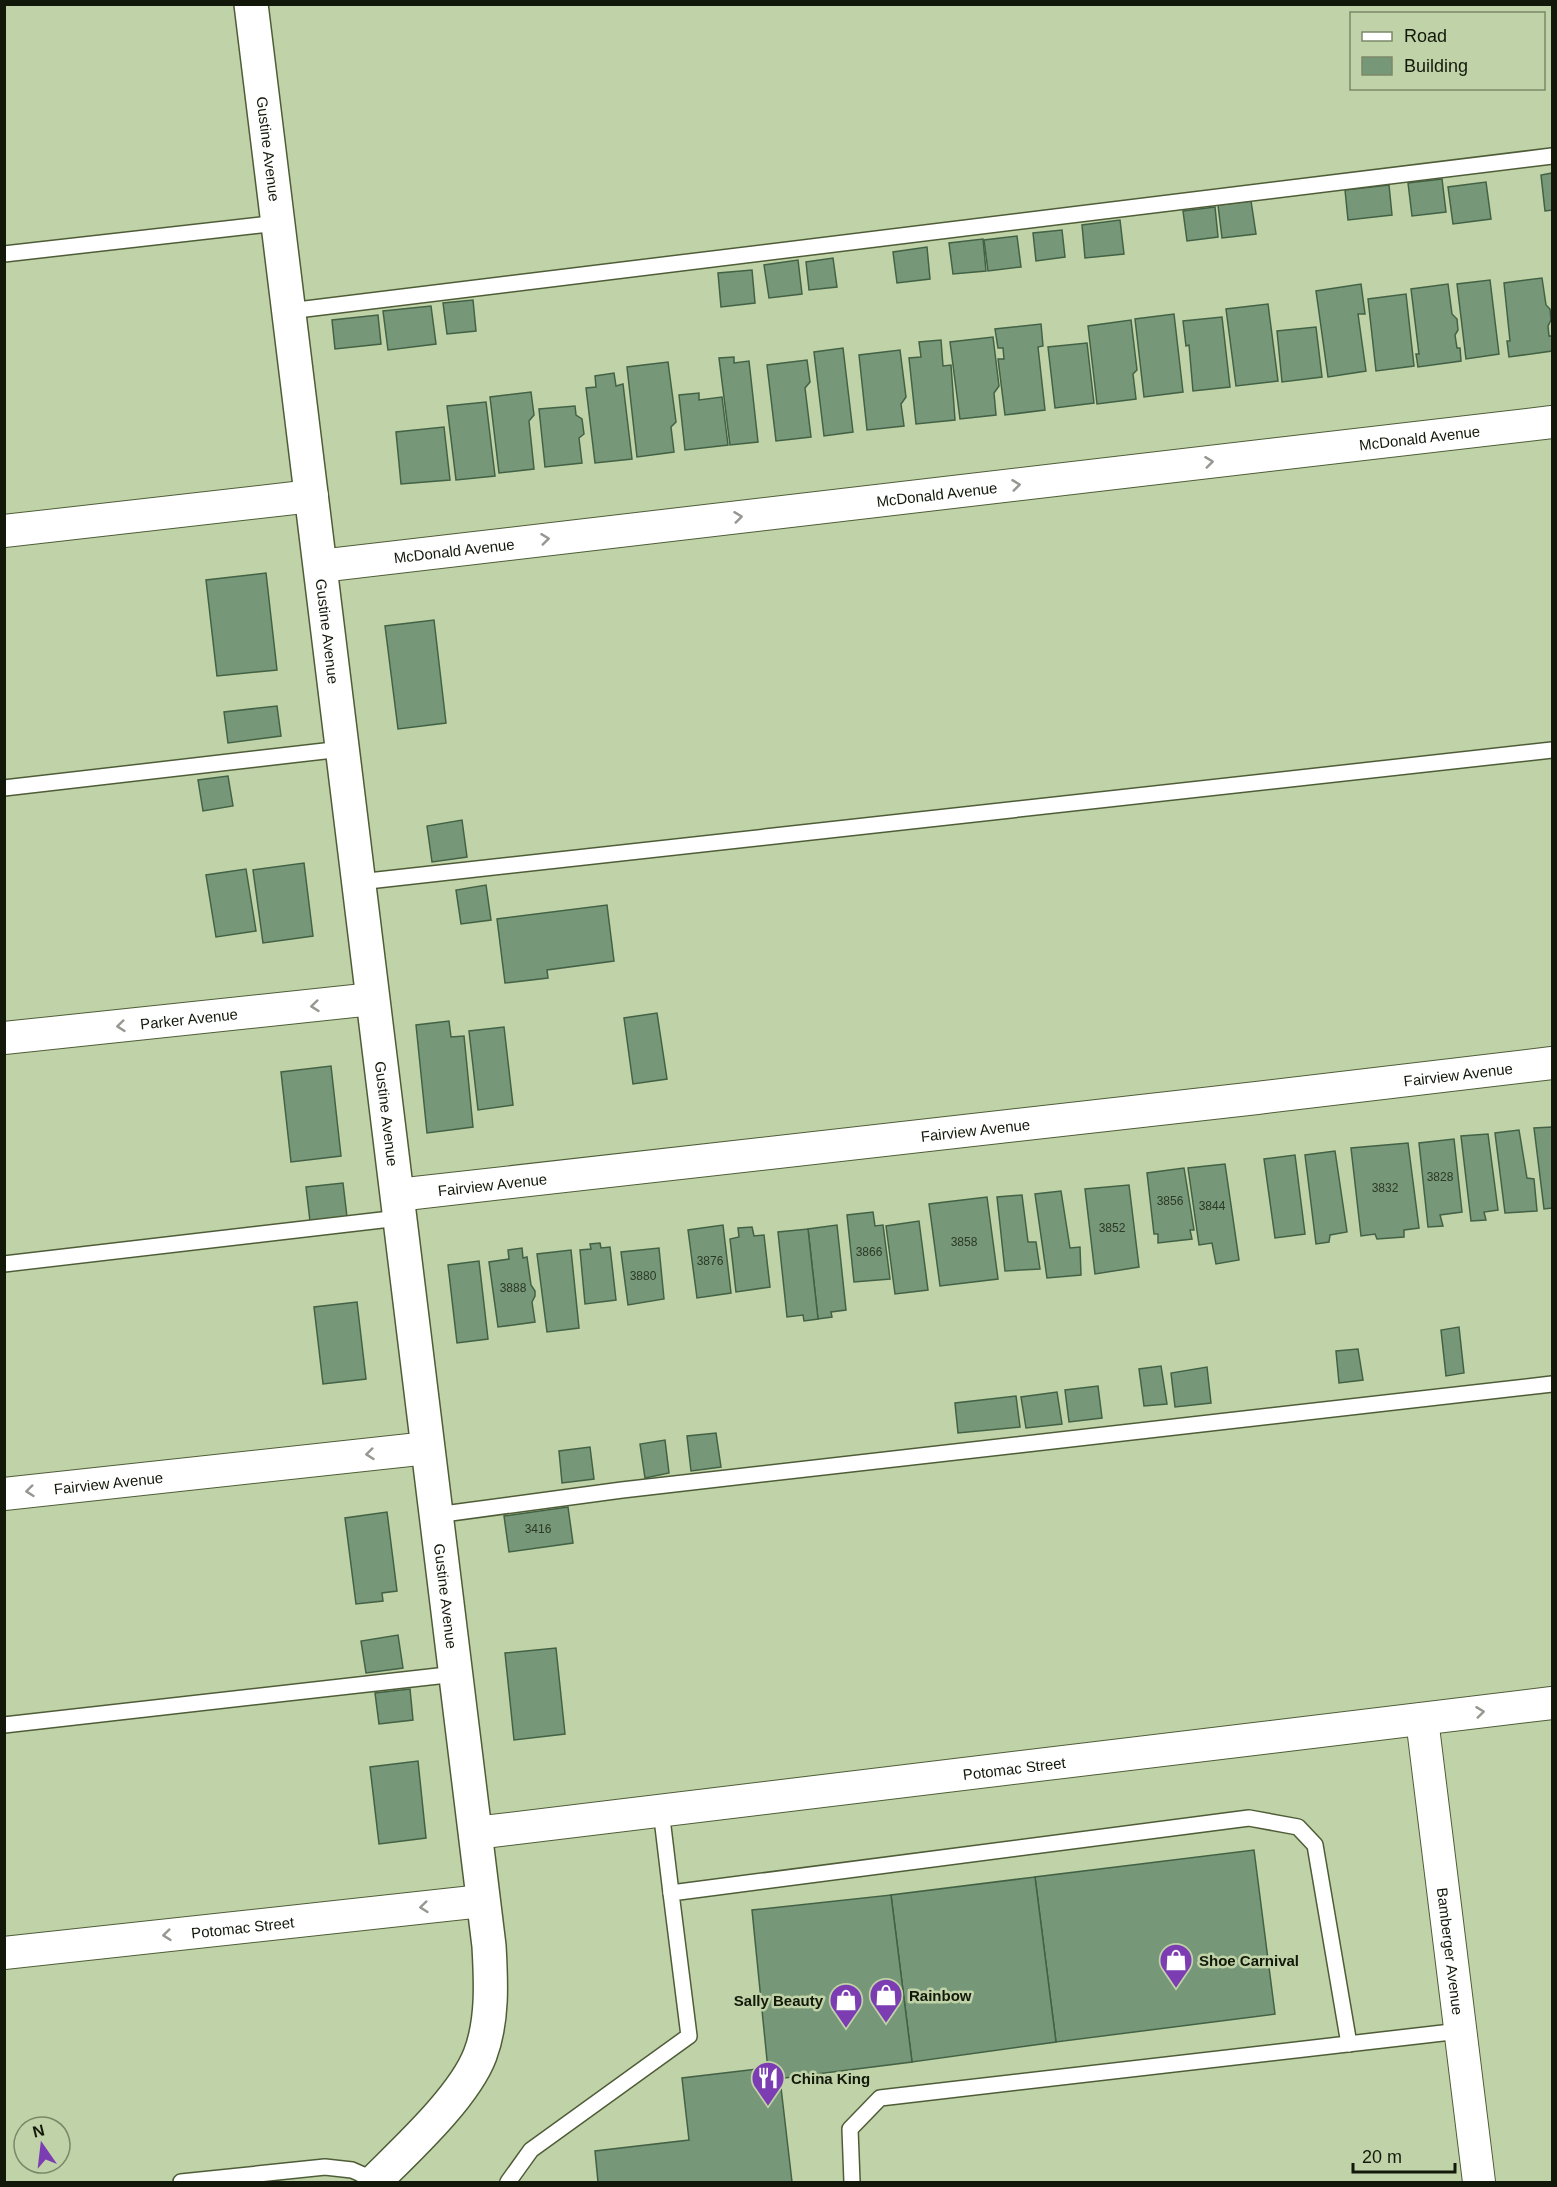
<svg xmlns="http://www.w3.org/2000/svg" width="1557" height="2187" font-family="Arial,sans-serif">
<rect width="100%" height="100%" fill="#c0d2a7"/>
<g fill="#779878" stroke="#436245" stroke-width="1.5">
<path d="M1552,173V210L1545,211L1541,175Z"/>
<path d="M1442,179L1446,212L1412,216L1408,183Z"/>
<path d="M1486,182L1491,219L1453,224L1448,187Z"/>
<path d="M1389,185L1392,215L1348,220L1345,190Z"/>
<path d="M1251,201L1256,234L1222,238L1218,205Z"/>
<path d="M1215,207L1218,237L1187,241L1183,211Z"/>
<path d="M1120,220L1124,254L1085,258L1082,225Z"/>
<path d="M1062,230L1065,257L1036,261L1033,233Z"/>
<path d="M1017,236L1021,267L988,271L984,240Z"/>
<path d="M983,239L986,271L953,274L949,243Z"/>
<path d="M927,247L930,279L897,283L893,252Z"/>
<path d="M833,258L837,287L809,290L806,262Z"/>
<path d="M798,260L802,294L769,298L764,265Z"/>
<path d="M752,270L755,303L721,307L718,273Z"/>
<path d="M1542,278L1546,305L1550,309L1551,320L1548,326L1549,336H1552V351L1509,357L1507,341H1510L1504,283Z"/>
<path d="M1490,280L1499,354L1466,359L1457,284Z"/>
<path d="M1361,284L1365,314H1358L1366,371L1328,377L1316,291Z"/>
<path d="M1448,284L1452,314L1457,319L1458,330L1455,335L1457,348H1460L1461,361L1418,367L1416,354H1419L1411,289Z"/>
<path d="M1406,294L1414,366L1376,371L1368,299Z"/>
<path d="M473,300L476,331L447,334L443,303Z"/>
<path d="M1268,304L1278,381L1236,386L1226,309Z"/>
<path d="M431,306L436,344L388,350L383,311Z"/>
<path d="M1174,314L1183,392L1144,397L1135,319Z"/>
<path d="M378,315L381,344L335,349L332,320Z"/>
<path d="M1222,317L1230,387L1193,391L1189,345L1186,346L1183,321Z"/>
<path d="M1131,320L1137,370L1133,374L1136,399L1097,404L1088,326Z"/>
<path d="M1041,324L1043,346L1038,347L1045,410L1005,415L998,359H1004L1003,348H998L995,329Z"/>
<path d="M1316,327L1322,377L1282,382L1277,331Z"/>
<path d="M993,337L999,386L994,393L996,415L960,419L950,342Z"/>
<path d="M941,340L943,366L951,365L955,420L916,424L909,358L921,357L919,342Z"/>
<path d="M1087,343L1094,403L1055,408L1048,347Z"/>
<path d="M843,348L853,432L824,436L814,352Z"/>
<path d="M900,350L906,397L901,404L904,426L867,430L859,355Z"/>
<path d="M734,357V363L749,361L758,442L730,445L719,358Z"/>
<path d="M807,360L810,382L805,388L811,437L776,441L767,365Z"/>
<path d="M668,362L676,422L671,427L674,452L637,457L627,367Z"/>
<path d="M614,373L616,386L623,384L632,459L595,463L586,388L596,387L595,376Z"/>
<path d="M531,392L534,415L529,421L534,469L499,473L490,397Z"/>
<path d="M699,393V400L722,397L728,445L685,450L679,395Z"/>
<path d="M486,402L495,476L456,480L447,406Z"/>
<path d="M575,406L576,415L582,419L584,434L579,438L582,463L545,467L539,409Z"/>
<path d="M444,427L450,480L401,484L396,432Z"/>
<path d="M266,573L277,670L217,676L206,580Z"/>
<path d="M434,620L446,723L398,729L385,626Z"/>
<path d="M277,706L281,736L228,743L224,712Z"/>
<path d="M228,776L233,806L203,811L198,780Z"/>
<path d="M462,820L467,857L432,862L427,826Z"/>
<path d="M304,863L313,936L263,943L253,870Z"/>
<path d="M246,869L256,931L216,937L206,875Z"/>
<path d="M486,885L491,920L461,924L456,890Z"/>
<path d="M607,905L614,961L547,970L548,978L505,983L497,919Z"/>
<path d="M657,1013L667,1079L633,1084L624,1018Z"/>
<path d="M449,1021L451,1037L464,1036L473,1127L427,1133L416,1025Z"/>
<path d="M504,1027L513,1105L478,1110L469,1031Z"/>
<path d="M331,1066L341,1156L291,1162L281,1072Z"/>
<path d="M1552,1127V1208L1544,1209L1534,1128Z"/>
<path d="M1519,1130L1527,1178L1534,1179L1537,1211L1505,1213L1495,1133Z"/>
<path d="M1488,1134L1498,1210L1484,1212L1486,1220L1471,1221L1461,1136Z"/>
<path d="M1454,1139L1462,1212L1440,1215L1443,1226L1428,1227L1419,1143Z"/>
<path d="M1408,1143L1419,1228L1404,1230V1237L1377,1239L1375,1234L1361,1236L1351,1148Z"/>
<path d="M1335,1151L1347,1232L1330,1235L1329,1242L1316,1244L1305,1155Z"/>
<path d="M1295,1155L1305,1234L1275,1238L1264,1159Z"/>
<path d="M1225,1164L1239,1260L1216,1264L1212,1243L1199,1245L1188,1168Z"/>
<path d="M1184,1168L1194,1230H1190L1192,1239L1158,1243V1234H1154L1147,1173Z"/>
<path d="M343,1183L347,1217L310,1221L306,1187Z"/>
<path d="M1129,1185L1139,1267L1095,1274L1085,1189Z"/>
<path d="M1061,1191L1070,1248L1080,1247L1081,1275L1047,1278L1035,1194Z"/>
<path d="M1022,1195L1028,1242H1036L1040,1269L1005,1271L997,1197Z"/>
<path d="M987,1197L998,1279L940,1286L929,1204Z"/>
<path d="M873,1212L875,1226L883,1225L890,1279L854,1282L847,1215Z"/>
<path d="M919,1221L928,1290L895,1294L886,1226Z"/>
<path d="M723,1225L731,1293L697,1298L688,1230Z"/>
<path d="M837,1225L846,1310L831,1312L832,1317L818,1319L808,1229Z"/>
<path d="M752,1227L754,1236L764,1235L770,1287L736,1292L730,1239L739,1237L738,1228Z"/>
<path d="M808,1229L818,1319L804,1321L803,1315L787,1317L778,1232Z"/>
<path d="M600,1243L601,1248L610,1247L616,1300L585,1304L580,1250L591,1249L590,1244Z"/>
<path d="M522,1248L523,1258L527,1257L531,1285L535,1291V1296L532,1302L535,1322L498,1327L489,1262L509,1259L508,1250Z"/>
<path d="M659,1248L664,1299L628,1305L621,1252Z"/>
<path d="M571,1250L579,1328L547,1332L537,1254Z"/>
<path d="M479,1261L488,1339L457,1343L448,1265Z"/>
<path d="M357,1302L366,1379L323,1384L314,1307Z"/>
<path d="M1459,1327L1464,1373L1446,1376L1441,1330Z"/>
<path d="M1358,1349L1363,1380L1339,1383L1336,1351Z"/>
<path d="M1161,1366L1167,1404L1144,1406L1139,1369Z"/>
<path d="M1207,1367L1211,1403L1175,1407L1171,1373Z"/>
<path d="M1098,1386L1102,1418L1069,1422L1065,1390Z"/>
<path d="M1057,1392L1062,1424L1026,1428L1021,1397Z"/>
<path d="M1016,1396L1020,1427L958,1433L955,1403Z"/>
<path d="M716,1433L721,1467L691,1471L687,1436Z"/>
<path d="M665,1440L669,1473L645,1478L640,1444Z"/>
<path d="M590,1447L594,1479L562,1483L559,1451Z"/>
<path d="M568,1507L573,1543L509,1552L504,1516Z"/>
<path d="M387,1512L397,1591L382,1593L383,1601L356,1604L345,1518Z"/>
<path d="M398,1635L403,1668L366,1673L361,1641Z"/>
<path d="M556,1648L565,1734L514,1740L505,1653Z"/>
<path d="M410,1689L413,1720L379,1724L375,1693Z"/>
<path d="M418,1761L426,1838L379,1844L370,1767Z"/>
<path d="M1254,1850L1275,2014L1056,2042L1035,1877Z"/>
<path d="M1035,1877L1056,2042L912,2062L891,1895Z"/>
<path d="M891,1895L912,2062L769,2080L752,1910Z"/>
<path d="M767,2068L769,2080L780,2079L792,2182H598L595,2151L689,2140L682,2078Z"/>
</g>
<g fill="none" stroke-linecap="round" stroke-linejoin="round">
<g stroke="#4e5d37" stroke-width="18">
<g id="service">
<path d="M4,254L278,223"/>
<path d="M289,311L1552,156"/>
<path d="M4,788L342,749"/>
<path d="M359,882L1552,750"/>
<path d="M4,1264L399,1218"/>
<path d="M436,1515L622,1490L1552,1384"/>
<path d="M4,1725L456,1674"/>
<path d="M661,1810L671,1893"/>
<path d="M181,2182L325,2167L352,2170L361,2174L372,2182"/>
<path d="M508,2182L531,2150L689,2036L671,1893L1249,1818L1298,1827L1315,1845L1349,2044"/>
<path d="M852,2182L850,2129L880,2098L1460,2031"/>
</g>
</g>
<g stroke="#4e5d37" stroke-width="34">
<g id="minor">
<path d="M4,531L312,496"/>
<path id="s1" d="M320,566L1552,422"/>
<path id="s2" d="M4,1038L373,999"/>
<path id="s3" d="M397,1195L1257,1098L1552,1063"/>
<path id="s4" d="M4,1494L428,1448"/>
<path id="s5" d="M1422,1719L1479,2182"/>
<path id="s6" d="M475,1833L1552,1703"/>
<path id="s7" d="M4,1953L482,1901"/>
</g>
</g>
<g stroke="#4e5d37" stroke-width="36">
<g id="tertiary">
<path id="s8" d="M251,4L489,1946C491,1981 493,2021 480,2055C464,2097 406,2150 374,2182"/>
</g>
</g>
<use href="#service" stroke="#fff" stroke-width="15"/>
<use href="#minor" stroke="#fff" stroke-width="32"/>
<use href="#tertiary" stroke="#fff" stroke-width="33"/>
</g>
<defs><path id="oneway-chevron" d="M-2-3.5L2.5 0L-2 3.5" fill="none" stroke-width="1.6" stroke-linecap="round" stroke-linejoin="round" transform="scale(1.5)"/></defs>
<g stroke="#959891">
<use href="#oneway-chevron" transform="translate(1209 462) rotate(-7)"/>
<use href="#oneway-chevron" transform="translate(1016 485) rotate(-7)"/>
<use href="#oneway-chevron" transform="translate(738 517) rotate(-7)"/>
<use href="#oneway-chevron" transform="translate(545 539) rotate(-7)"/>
<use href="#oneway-chevron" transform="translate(315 1006) rotate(174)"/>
<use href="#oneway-chevron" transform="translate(121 1026) rotate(174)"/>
<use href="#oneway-chevron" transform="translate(370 1454) rotate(174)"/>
<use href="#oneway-chevron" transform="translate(30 1491) rotate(174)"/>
<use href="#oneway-chevron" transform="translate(1480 1712) rotate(-7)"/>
<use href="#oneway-chevron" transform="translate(424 1907) rotate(174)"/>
<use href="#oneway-chevron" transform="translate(167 1935) rotate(174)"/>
</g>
<defs>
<g id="shop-pin" transform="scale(1.725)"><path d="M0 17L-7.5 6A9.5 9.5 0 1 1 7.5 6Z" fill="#7d3db2" stroke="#c0d2a7"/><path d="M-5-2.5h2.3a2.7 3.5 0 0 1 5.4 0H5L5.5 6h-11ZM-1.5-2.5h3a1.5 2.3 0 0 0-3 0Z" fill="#fff"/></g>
<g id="restaurant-pin" transform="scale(1.725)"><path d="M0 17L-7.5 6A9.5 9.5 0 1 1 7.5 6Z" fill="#7d3db2" stroke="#c0d2a7"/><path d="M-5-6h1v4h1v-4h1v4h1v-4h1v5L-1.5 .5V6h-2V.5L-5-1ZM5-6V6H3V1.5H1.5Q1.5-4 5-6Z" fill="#fff"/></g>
</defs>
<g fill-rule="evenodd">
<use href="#shop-pin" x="1176" y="1960"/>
<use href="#shop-pin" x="886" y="1995"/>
<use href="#shop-pin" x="846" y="2000"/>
<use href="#restaurant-pin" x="768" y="2078"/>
</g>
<g text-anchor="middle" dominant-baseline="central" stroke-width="5" stroke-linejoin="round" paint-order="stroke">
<g font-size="12" fill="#2c3926">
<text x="1440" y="1177">3828</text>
<text x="1385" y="1188">3832</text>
<text x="1170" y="1201">3856</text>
<text x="1212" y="1206">3844</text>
<text x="1112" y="1228">3852</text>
<text x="964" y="1242">3858</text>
<text x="869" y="1252">3866</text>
<text x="710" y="1261">3876</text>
<text x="643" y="1276">3880</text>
<text x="513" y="1288">3888</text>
<text x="538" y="1529">3416</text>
</g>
<g font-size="15" fill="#13190a" stroke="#c0d2a7">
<text stroke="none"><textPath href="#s8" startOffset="146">Gustine Avenue</textPath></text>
<text stroke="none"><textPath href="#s1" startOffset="1107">McDonald Avenue</textPath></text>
<text stroke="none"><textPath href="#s1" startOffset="621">McDonald Avenue</textPath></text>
<text stroke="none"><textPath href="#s1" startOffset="135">McDonald Avenue</textPath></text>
<text stroke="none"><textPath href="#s8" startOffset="632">Gustine Avenue</textPath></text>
<text stroke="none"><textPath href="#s2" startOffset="186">Parker Avenue</textPath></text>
<text stroke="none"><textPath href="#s3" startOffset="1068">Fairview Avenue</textPath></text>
<text stroke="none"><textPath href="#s8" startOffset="1118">Gustine Avenue</textPath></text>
<text stroke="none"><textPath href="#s3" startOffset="582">Fairview Avenue</textPath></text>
<text stroke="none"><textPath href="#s3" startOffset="96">Fairview Avenue</textPath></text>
<text stroke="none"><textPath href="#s4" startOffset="105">Fairview Avenue</textPath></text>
<text stroke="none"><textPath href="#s8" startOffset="1604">Gustine Avenue</textPath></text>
<text stroke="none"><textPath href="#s6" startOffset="543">Potomac Street</textPath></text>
<text stroke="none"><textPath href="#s7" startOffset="240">Potomac Street</textPath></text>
<text stroke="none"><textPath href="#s5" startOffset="234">Bamberger Avenue</textPath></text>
</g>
<g font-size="15" font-weight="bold" fill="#13190a" stroke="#c0d2a7" text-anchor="start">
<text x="1199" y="1960">Shoe Carnival</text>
<text x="909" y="1995">Rainbow</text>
<text x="823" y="2000" text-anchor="end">Sally Beauty</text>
<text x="791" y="2078">China King</text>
</g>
</g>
<rect width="1557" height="2187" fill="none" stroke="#13190a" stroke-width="12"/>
<rect x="1350" y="12" width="195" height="78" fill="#c0d2a7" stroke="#7b8868" stroke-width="1.5"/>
<rect x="1362" y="32" width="30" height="9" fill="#ffffff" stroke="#7b8868" stroke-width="1.5"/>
<text x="1404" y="42" font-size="18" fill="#13190a">Road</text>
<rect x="1362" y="57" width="30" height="18" fill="#779878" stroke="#7b8868" stroke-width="1.5"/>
<text x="1404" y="72" font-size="18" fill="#13190a">Building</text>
<g transform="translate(42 2145) rotate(346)"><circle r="28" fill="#c0d2a7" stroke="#7b8868" stroke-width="1.5"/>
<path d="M0-4.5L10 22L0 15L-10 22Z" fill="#7d3db2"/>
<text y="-9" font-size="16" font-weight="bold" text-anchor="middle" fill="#13190a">N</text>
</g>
<path d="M1353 2163v9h102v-9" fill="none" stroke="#13190a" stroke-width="3"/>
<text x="1362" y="2163" font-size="18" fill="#13190a" stroke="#c0d2a7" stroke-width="4.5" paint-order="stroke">20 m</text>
</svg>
